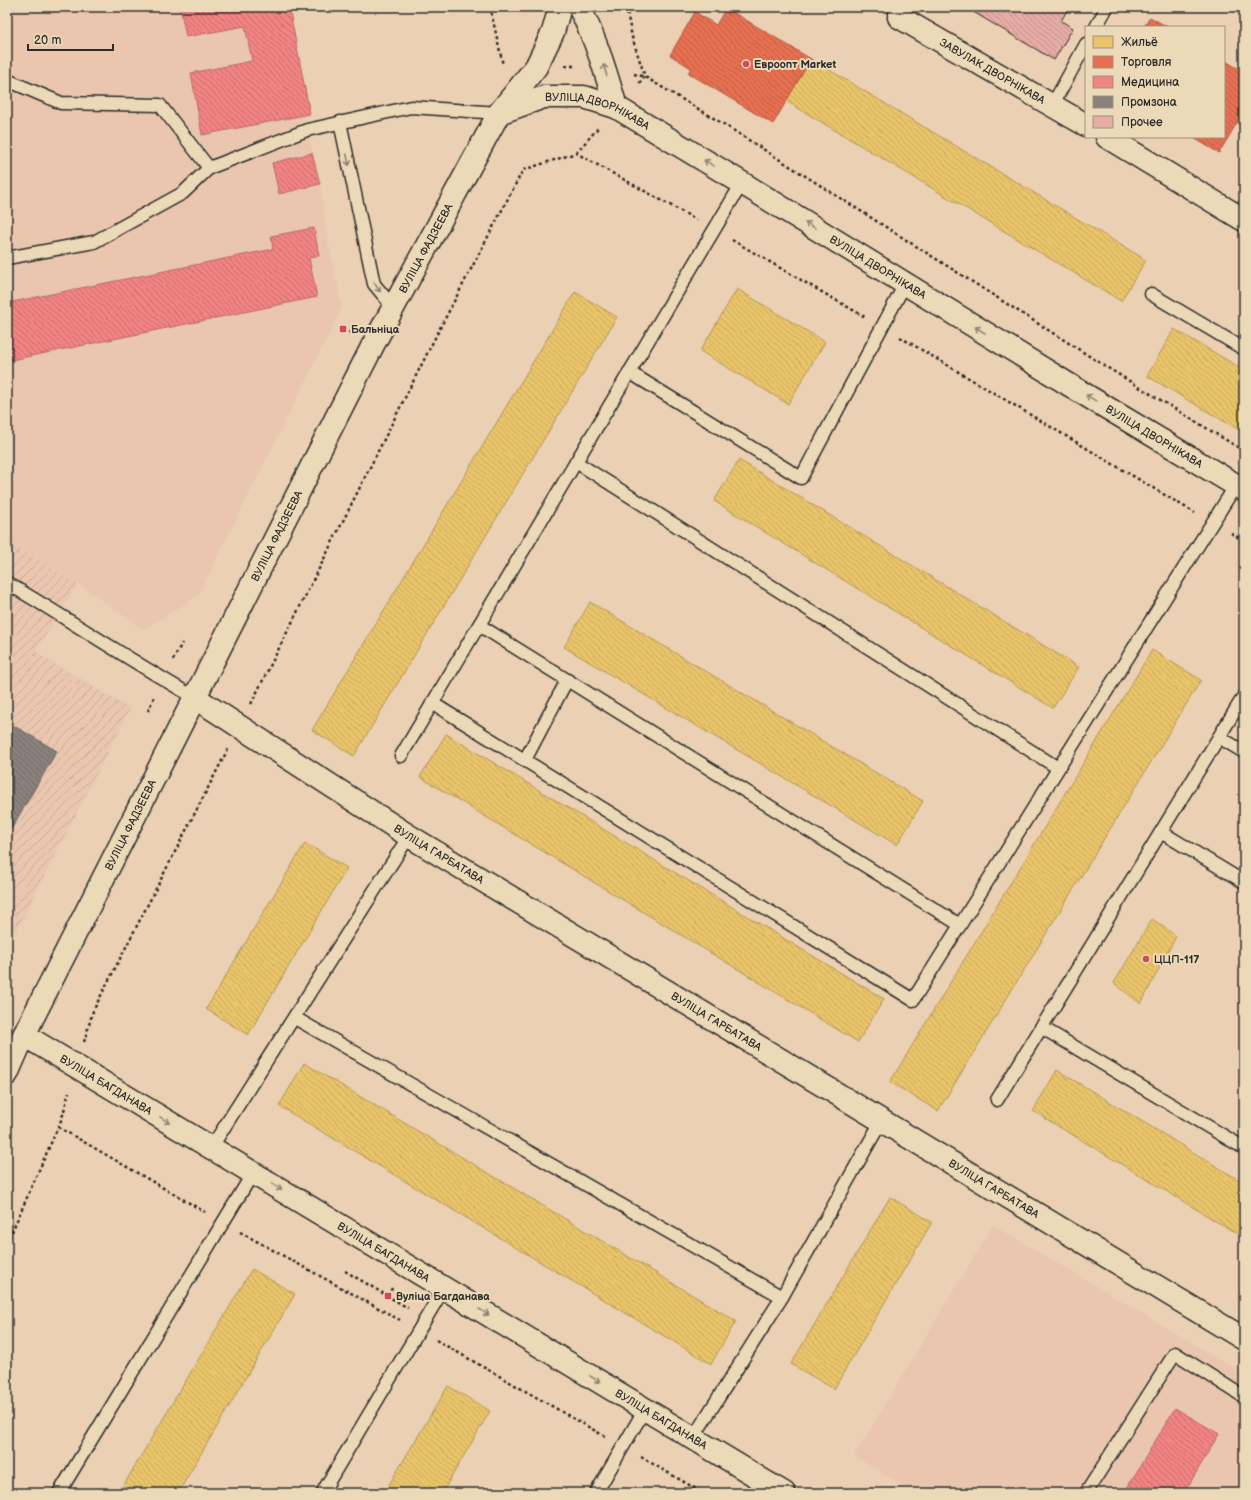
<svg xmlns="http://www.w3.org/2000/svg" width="1251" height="1500" font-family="'Balsamiq Sans',sans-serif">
<defs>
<pattern id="industrial-furrows" width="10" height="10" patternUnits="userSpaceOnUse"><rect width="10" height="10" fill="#eac6af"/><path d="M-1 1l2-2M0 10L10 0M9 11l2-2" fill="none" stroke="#c9aa97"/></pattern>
<pattern id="homes-back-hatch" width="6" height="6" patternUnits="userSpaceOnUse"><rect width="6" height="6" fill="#e9c46a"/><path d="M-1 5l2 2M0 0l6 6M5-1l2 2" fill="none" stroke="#c8a95c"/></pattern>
<pattern id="shops-back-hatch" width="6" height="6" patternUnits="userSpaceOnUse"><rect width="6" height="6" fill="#e76f51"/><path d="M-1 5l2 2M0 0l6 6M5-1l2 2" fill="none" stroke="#bb5b43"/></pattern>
<pattern id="health-back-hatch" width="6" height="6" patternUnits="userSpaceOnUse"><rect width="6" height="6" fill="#f28482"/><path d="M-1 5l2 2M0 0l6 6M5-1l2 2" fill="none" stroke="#c46c6b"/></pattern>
<pattern id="industry-back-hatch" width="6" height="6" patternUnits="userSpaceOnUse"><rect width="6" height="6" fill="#8a817c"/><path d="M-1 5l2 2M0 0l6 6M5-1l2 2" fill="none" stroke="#716a66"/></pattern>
<pattern id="building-back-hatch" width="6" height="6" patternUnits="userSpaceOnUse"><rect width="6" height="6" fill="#e7ada5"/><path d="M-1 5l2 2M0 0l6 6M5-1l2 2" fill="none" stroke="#bb8d87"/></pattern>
</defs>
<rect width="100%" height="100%" fill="#ebd0b3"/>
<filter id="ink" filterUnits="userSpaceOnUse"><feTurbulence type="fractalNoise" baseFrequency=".025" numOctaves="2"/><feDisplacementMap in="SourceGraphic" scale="8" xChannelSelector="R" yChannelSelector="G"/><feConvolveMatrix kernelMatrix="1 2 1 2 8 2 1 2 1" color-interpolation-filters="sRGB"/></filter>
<g filter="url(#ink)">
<g fill="#eac6af">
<path d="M7,7H289L310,114L303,115L320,184L329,247L342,308L198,596L143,629L78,584L7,541Z"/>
<path d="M993,1225L1244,1374V1493H916L854,1456Z"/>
</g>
<path fill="url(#industrial-furrows)" d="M7,541L78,584L35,652L130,709L7,949Z"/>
<g fill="url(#homes-back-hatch)" stroke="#b09657">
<path d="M811,59L1146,260L1121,301L786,101Z"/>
<path d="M737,289L825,342L788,404L700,351Z"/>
<path d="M575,292L617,317L354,756L312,730Z"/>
<path d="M1174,329L1244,370V433L1147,376Z"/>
<path d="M739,460L1079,667L1053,708L714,501Z"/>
<path d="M590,602L923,801L897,845L564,647Z"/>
<path d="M1152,650L1201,680L938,1111L890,1082Z"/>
<path d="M446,734L884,999L858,1042L420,777Z"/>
<path d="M305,843L347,868L248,1035L206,1009Z"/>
<path d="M1152,919L1176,936L1141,1004L1114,983Z"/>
<path d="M304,1063L736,1321L711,1364L279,1106Z"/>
<path d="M1057,1070L1244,1183V1238L1033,1111Z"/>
<path d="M890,1197L932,1222L834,1389L791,1364Z"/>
<path d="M252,1269L295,1294L178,1493H119Z"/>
<path d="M448,1386L490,1411L442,1493H384Z"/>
</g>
<g fill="url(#shops-back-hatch)" stroke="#af5b46">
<path d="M726,8L811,59L773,124L688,73L691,68L670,55L695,12L716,25Z"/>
<path d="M1150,17L1168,27H1144Z"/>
<path d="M1224,60L1244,72V111L1219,153L1192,137H1224Z"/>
</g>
<g fill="url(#health-back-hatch)" stroke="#b66968">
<path d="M180,7H289L310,114L202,135L191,73L252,61L245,26L186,37Z"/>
<path d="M312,153L320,184L279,194L272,163Z"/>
<path d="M314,228L319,256L309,258L317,297L7,361V303L273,249L271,236Z"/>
<path d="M1175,1408L1219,1434L1184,1493H1124Z"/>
</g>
<path fill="url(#industry-back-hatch)" stroke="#6e6764" d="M11,724L57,751L7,836V731Z"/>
<path fill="url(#building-back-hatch)" stroke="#2b2b2b" d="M965,7H1069L1061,21L1073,28L1054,60Z"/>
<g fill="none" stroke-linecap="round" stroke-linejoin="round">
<g stroke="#2b2b2b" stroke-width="15">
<g id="service">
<path d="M1096,27L1107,7"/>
<path d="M7,80L61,103L160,105L209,168L307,130L411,107L499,113"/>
<path d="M1053,104L1086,44"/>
<path d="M340,122L374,284L393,307"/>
<path d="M7,258L94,242L183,193L209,168"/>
<path d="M1151,294L1244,349"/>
<path d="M629,372L801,478L905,284"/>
<path d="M576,462L1058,768"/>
<path d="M7,583C70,620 131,661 194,697"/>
<path d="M479,625L960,925"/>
<path d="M432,703L913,1000L1236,485"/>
<path d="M1219,737L1244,752"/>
<path d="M401,756L742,183"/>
<path d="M525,760L567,680"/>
<path d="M1161,832L1244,882"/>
<path d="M295,1018L782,1297"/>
<path d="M1041,1027L1244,1148"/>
<path d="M997,1100L1244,696"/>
<path d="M211,1148L409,836"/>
<path d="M693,1438L782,1297L882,1120"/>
<path d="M59,1493L253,1173"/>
<path d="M322,1493L444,1288"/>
<path d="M596,1493L645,1409"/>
<path d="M1086,1493L1175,1353L1244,1397"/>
</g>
</g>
<g stroke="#2b2b2b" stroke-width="25">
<g id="minor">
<path d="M579,7C596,39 606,73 616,107"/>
<path id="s1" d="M899,17L1086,125"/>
<path d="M499,113L536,67L553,32L560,7"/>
<path d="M1107,137L1244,220"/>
<path id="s2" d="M194,697L409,836L1244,1339"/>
</g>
</g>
<g stroke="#2b2b2b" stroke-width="25">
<g id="tertiary">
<path id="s3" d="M24,1035L784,1493"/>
<path id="s4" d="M7,1074L24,1035L373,345L499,113L544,97H584L616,107L742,183L1089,397L1244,490"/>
</g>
</g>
<g stroke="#2b2b2b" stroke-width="2.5" stroke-dasharray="3 3" stroke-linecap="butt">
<path d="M490,7L503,65"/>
<path d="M626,7L632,37L645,77L637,85"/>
<path d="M565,66H576"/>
<path d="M634,74L645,77L725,125L1108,368L1244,451"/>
<path d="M576,153L598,128"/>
<path d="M732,240L865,317"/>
<path d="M343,329L351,333"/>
<path d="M900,337L1195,513"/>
<path d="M1231,533L1244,541"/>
<path d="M173,660L182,643"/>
<path d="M251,704L439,330L523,170L576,153L697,220"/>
<path d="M148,711L154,697"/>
<path d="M84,1042L93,1011L228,749"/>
<path d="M58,1127L205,1212"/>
<path d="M240,1232L400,1320"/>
<path d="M7,1243L62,1118L69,1092"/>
<path d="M345,1271L408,1308"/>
<path d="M388,1296L393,1286"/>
<path d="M436,1340L606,1437"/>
<path d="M641,1457L703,1493"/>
</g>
<use href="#service" stroke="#ecd9b7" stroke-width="12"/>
<use href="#minor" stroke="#ecd9b7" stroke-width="22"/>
<use href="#tertiary" stroke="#ecd9b7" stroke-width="22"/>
</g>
<defs><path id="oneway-shaft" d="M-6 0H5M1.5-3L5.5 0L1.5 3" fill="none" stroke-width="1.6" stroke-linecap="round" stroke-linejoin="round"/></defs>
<g stroke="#8c8271">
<use href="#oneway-shaft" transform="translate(605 70) rotate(-107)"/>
<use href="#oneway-shaft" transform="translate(348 160) rotate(78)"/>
<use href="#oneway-shaft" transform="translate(709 163) rotate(-149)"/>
<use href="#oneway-shaft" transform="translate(810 225) rotate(-148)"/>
<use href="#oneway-shaft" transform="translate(377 287) rotate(56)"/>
<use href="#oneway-shaft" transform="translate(980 330) rotate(-148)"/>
<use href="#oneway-shaft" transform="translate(1091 398) rotate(-149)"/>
<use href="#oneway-shaft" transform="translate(165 1120) rotate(31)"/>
<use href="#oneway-shaft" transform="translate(277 1187) rotate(31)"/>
<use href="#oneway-shaft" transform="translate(484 1312) rotate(31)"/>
<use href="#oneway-shaft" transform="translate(595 1379) rotate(31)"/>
</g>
</g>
<g fill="#d1495b" stroke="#ecd9b7" stroke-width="1.5">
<circle cx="746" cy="64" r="4"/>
<rect x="339" y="325" width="8" height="8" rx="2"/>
<circle cx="1146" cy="959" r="4"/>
<rect x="384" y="1292" width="8" height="8" rx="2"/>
</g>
<g text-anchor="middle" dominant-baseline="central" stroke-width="4" stroke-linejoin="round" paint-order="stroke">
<g font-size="11" font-weight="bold" fill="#2b2b2b" stroke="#ecd9b7" text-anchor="start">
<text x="754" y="64">Евроопт Market</text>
<text x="351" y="329">Бальніца</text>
<text x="1154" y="959">ЦЦП-117</text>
<text x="396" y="1296">Вуліца Багданава</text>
</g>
<g font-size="11" fill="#2b2b2b" stroke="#ecd9b7">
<text stroke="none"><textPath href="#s1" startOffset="108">ЗАВУЛАК ДВОРНІКАВА</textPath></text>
<text stroke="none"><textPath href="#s4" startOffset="1184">ВУЛІЦА ДВОРНІКАВА</textPath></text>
<text stroke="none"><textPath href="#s4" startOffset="926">ВУЛІЦА ФАДЗЕЕВА</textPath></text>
<text stroke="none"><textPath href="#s4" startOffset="1508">ВУЛІЦА ДВОРНІКАВА</textPath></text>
<text stroke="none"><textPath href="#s4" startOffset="1832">ВУЛІЦА ДВОРНІКАВА</textPath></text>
<text stroke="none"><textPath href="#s4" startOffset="602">ВУЛІЦА ФАДЗЕЕВА</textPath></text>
<text stroke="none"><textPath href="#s4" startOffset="278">ВУЛІЦА ФАДЗЕЕВА</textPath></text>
<text stroke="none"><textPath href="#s2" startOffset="291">ВУЛІЦА ГАРБАТАВА</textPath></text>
<text stroke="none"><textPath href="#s2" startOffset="615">ВУЛІЦА ГАРБАТАВА</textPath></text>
<text stroke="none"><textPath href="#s3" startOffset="96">ВУЛІЦА БАГДАНАВА</textPath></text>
<text stroke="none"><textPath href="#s2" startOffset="939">ВУЛІЦА ГАРБАТАВА</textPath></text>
<text stroke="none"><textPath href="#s3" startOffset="420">ВУЛІЦА БАГДАНАВА</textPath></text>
<text stroke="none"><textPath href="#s3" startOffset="744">ВУЛІЦА БАГДАНАВА</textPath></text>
</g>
</g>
<rect width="1251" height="1500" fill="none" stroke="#ecd9b7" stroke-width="24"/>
<rect x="12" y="12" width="1227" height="1476" fill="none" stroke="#2b2b2b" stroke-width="1.5" filter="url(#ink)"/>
<rect x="1085" y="26" width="140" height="112" fill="#ecd9b7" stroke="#9f937f"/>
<rect x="1093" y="36" width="20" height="12" fill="#e9c46a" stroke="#9f937f"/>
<text x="1121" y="46" font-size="12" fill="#2b2b2b">Жильё</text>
<rect x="1093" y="56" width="20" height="12" fill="#e76f51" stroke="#9f937f"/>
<text x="1121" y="66" font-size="12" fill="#2b2b2b">Торговля</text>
<rect x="1093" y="76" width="20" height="12" fill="#f28482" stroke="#9f937f"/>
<text x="1121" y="86" font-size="12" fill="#2b2b2b">Медицина</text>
<rect x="1093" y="96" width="20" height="12" fill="#8a817c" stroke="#9f937f"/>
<text x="1121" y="106" font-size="12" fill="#2b2b2b">Промзона</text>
<rect x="1093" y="116" width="20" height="12" fill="#e7ada5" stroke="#9f937f"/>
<text x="1121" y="126" font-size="12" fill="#2b2b2b">Прочее</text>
<path d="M28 44v6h85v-6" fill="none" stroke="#2b2b2b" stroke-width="2"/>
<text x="34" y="44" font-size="12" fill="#2b2b2b" stroke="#ecd9b7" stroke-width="3" paint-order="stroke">20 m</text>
</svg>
